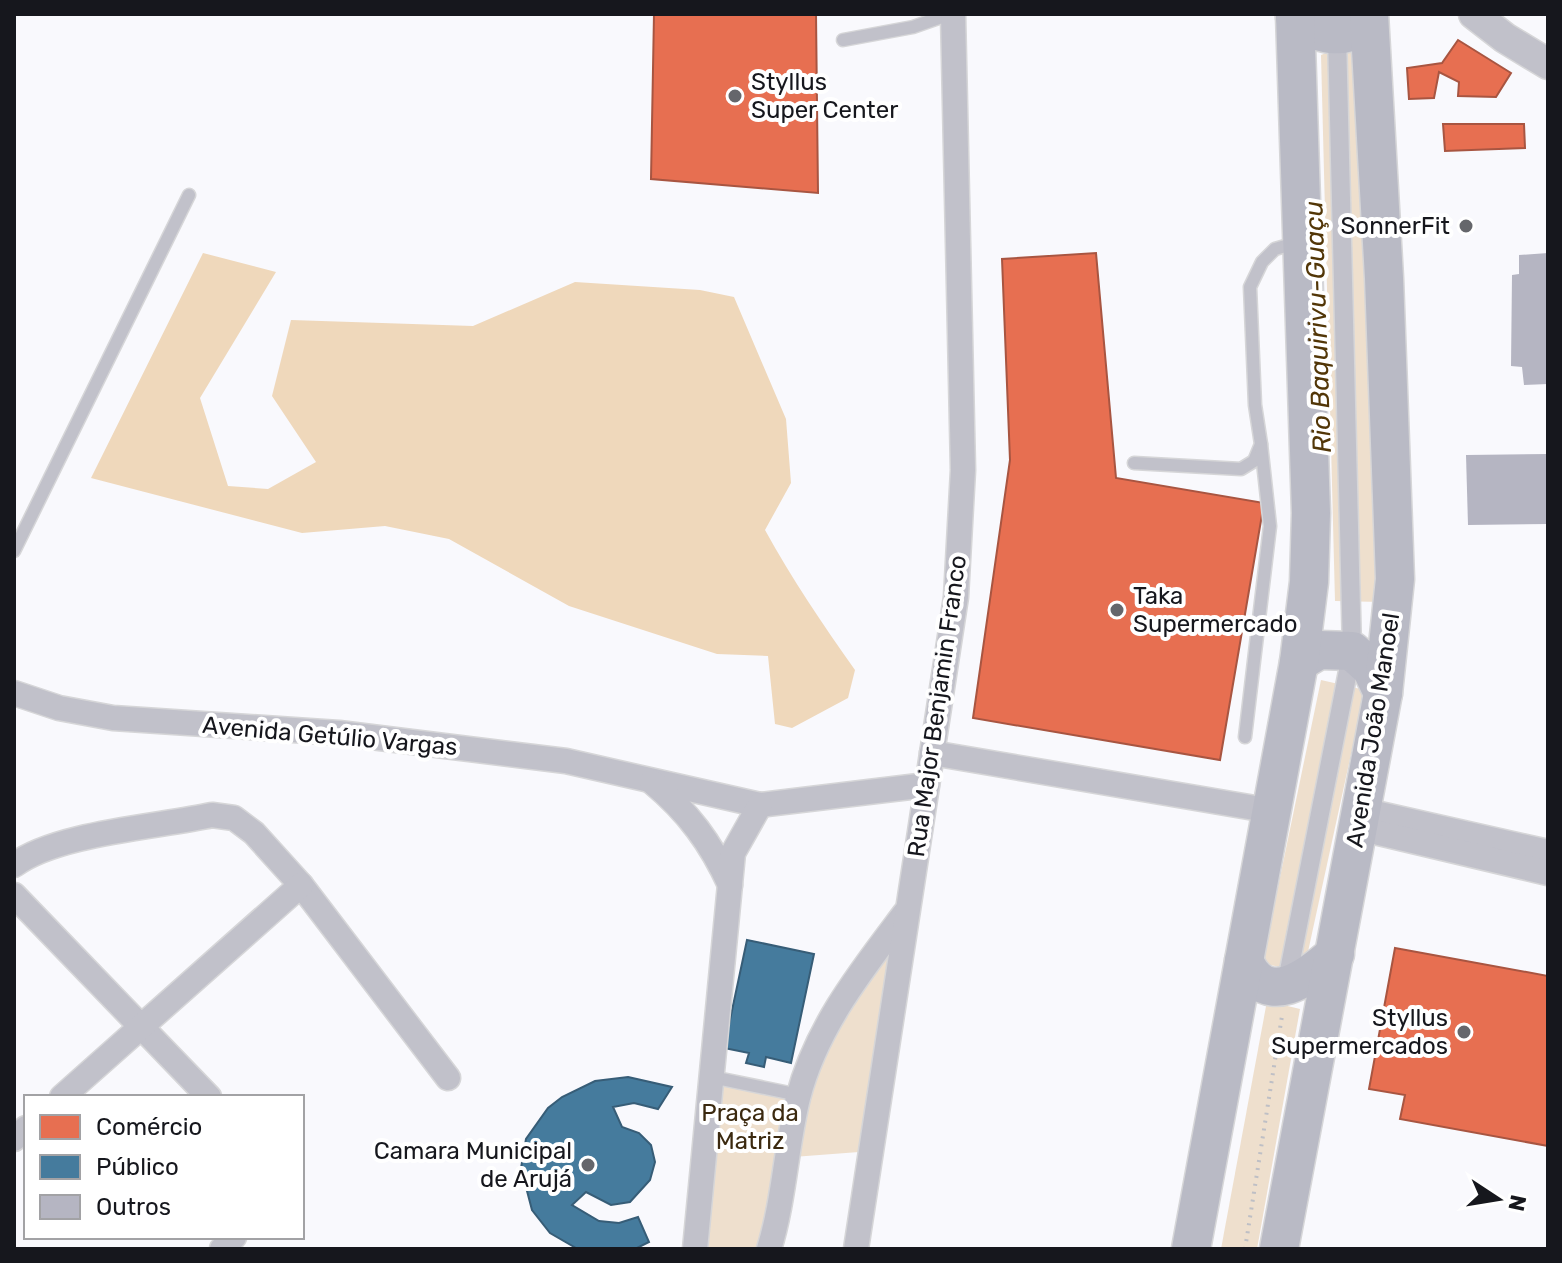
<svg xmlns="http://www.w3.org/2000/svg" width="1562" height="1263" font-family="Rubik,sans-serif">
<rect width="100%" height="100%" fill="#f9f9fd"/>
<g fill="#eedfcd">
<path d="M1343,46L1363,54L1381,602L1335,601L1321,55Z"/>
<path d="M1321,680L1365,690L1304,970L1262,964Z"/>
<path d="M891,946L859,1152L793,1157L819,1054Z"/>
<path d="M1267,1001L1300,1009L1257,1249H1221Z"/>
<path d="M721,1084L789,1099L760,1249H704Z"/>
</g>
<path fill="#efd8bb" d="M203,253L276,272L200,398L228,486L268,489L316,462L272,396L291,320L473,326L575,282L700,290L734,297L786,419L791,483L765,530C792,579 823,625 855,670L848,698L792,728L775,724L768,656L717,654L569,606L449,539L385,526L302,533L91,478Z"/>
<g fill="#e76f51" stroke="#a85541" stroke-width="2">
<path d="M654,14H816L818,193L651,179Z"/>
<path d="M1458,40L1511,73L1496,97L1458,96L1459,82L1439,72L1434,98L1409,99L1407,68L1442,63Z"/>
<path d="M1443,124H1524L1525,148L1445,151Z"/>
<path d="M1096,253L1116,478L1264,503L1220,760L973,718L1010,460L1002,259Z"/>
<path d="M1395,948L1548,976V1146L1400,1119L1405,1095L1369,1089Z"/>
</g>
<g fill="#457b9d" stroke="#375d77" stroke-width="2">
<path d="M747,940L814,954L791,1063L766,1057L764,1067L746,1063L749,1053L724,1048Z"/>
<path d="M628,1077L672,1087L658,1109L634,1103L613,1107L622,1127L639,1133L651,1145L655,1162L650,1180L630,1202L611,1205L586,1192L572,1205L599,1221L619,1223L638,1217L649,1242L635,1249L576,1248L550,1233L532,1210L521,1168L526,1139L548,1108L562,1097L595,1081Z"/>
</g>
<g fill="#b5b5c2">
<path d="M1548,253V384L1524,385L1522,367L1511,366L1512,275L1519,274V255Z"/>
<path d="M1548,454V524L1468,525L1466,455Z"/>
</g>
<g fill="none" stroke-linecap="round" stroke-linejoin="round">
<g stroke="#d6d6d8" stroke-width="15">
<g id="service">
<path d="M843,40L913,27L950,14"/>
<path d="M1134,463L1241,469L1254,461L1261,444L1255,405L1250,287L1262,262L1275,249L1299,242"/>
<path d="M14,551L189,195"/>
<path d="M1245,737L1270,526L1261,444"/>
<path d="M712,1077L799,1095"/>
</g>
</g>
<g stroke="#d6d6d8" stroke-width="21">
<path id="pedestrian" d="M1286,986L1352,651L1337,35"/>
</g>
<g stroke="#d6d6d8" stroke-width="27">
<g id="minor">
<path d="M14,693L59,708L113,718L339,733L566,761L760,805L927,785"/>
<path d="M932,753L1272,811"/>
<path d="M652,782C688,812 711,843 730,885"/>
<path d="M1362,810L1548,852"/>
<path d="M1358,828L1548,873"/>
<path d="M14,865C57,833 157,827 212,815L234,818L254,833L301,885L448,1078"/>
<path d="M14,895L209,1097"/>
<path d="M62,1097L301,885"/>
<path d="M14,1139L26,1128"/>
<path d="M222,1249L234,1237"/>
<path d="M695,1249L733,853L760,805"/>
<path d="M769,1249C784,1201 786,1147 798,1098C816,1027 862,970 905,913"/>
<path d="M856,1249L956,597L963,470L953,14"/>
</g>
</g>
<g stroke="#d6d6d8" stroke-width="33">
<path id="tertiary" d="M1474,14L1505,38L1548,64"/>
</g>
<g stroke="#d6d6d8" stroke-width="41">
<g id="primary">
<path d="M1295,17C1318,37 1343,40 1369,24"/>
<path d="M1299,662L1319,650L1352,651L1371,668L1383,693"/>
<path d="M1244,961C1266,1011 1309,977 1335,954"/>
<path d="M1191,1249L1299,662L1309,582L1311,513L1295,14"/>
<path d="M1279,1249L1383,693L1395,579L1384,278L1369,14"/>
</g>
</g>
<path stroke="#bebfc5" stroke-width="4" stroke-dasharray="2 6" stroke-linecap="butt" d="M1245,1249L1282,1016"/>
<use href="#service" stroke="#c1c1ca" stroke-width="12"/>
<use href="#pedestrian" stroke="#c1c1ca" stroke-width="18"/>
<use href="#minor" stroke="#c1c1ca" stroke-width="24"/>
<use href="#tertiary" stroke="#c1c1ca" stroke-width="30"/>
<use href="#primary" stroke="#b9bac5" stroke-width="38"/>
</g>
<g fill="#65666b" stroke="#fff" stroke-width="3">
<circle cx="735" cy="96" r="8"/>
<circle cx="1466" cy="226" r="8"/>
<circle cx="1117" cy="610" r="8"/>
<circle cx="1464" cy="1032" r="8"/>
<circle cx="588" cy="1165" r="8"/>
</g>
<g text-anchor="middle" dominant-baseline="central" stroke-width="8" stroke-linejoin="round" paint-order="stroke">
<g font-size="24" fill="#16171d" stroke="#fff" text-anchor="end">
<text x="751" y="82" text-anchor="start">Styllus<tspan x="751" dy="28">Super Center</tspan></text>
<text x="1450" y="226">SonnerFit</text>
<text x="1133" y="596" text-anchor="start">Taka<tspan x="1133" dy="28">Supermercado</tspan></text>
<text x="1448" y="1018">Styllus<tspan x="1448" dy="28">Supermercados</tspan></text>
<text x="572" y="1151">Camara Municipal<tspan x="572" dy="28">de Arujá</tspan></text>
</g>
<g font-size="24" fill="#16171d" stroke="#fff">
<text transform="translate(937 706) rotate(-82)">Rua Major Benjamin Franco</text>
<text transform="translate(1373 730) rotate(-81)">Avenida João Manoel</text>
<text transform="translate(330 736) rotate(5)">Avenida Getúlio Vargas</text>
</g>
<g font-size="24" fill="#3b290f" stroke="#fff">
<text x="750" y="1113">Praça da<tspan x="750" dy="28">Matriz</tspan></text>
</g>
<g font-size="26" font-style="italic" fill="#523607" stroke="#fff">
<text transform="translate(1318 327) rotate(-92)">Rio Baquirivu-Guaçu</text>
</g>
</g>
<rect width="1562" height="1263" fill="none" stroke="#16171d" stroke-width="32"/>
<rect x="24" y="1095" width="280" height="144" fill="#ffffff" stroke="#a2a2a5" stroke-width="2"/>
<rect x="40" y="1115" width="40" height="24" fill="#e76f51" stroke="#a2a2a5" stroke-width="2"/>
<text x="96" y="1135" font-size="24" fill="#16171d">Comércio</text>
<rect x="40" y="1155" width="40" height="24" fill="#457b9d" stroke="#a2a2a5" stroke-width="2"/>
<text x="96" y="1175" font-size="24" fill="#16171d">Público</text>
<rect x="40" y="1195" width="40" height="24" fill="#b5b5c2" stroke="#a2a2a5" stroke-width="2"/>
<text x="96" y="1215" font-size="24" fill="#16171d">Outros</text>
<g transform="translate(1498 1199) rotate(102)" stroke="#ffffff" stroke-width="6" paint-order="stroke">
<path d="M0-6L14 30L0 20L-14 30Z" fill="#16171d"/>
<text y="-12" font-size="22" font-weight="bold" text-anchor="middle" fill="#16171d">N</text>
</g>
</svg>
